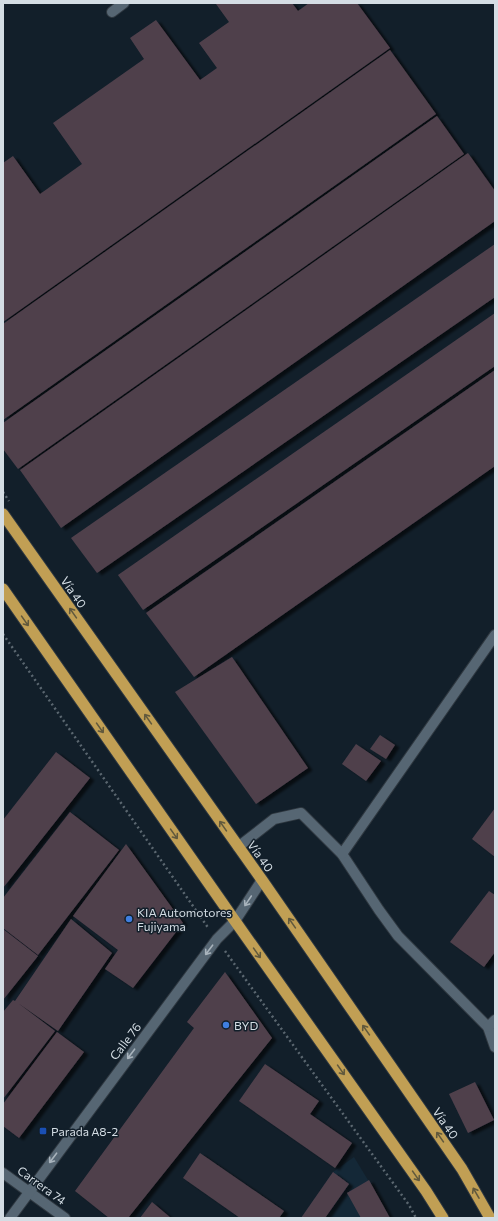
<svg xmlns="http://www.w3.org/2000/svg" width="498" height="1221" font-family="Commissioner,sans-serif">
<defs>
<filter id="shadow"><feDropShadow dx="4.5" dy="2.5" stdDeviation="1" flood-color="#0009"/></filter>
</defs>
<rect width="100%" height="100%" fill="#121f2a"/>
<path fill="#142837" d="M354,1157L391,1218H301L333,1172Z"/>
<g fill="#50404c" filter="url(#shadow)">
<path d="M217,3H292L298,11L309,3H357L390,48L3,322V163L13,156L40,194L82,164L53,123L144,59L130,38L156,20L200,80L217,68L199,43L229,22L216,4Z"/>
<path d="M390,50L436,114L3,420V324Z"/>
<path d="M437,116L464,154L18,469L3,449V423Z"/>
<path d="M468,153L495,191V221L61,528L20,470Z"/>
<path d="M495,244V297L97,573L71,538Z"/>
<path d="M495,313V366L143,610L118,575Z"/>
<path d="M495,370V466L194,677L146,613Z"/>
<path d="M232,657L308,768L256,804L175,692Z"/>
<path d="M380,735L395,745L386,759L370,749Z"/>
<path d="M356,744L381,761L366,781L342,764Z"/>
<path d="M56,752L90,778L3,888V820Z"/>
<path d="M495,808V857L472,839Z"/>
<path d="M70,812L119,850L38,955L3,928V898Z"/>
<path d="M126,844L183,923L133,988L105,969L118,950L73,916Z"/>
<path d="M489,891L495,895V952L484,967L450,942Z"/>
<path d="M71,919L112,953L58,1031L18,1003L55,1031L3,1099V1012L13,1000L15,1001Z"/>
<path d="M3,929L38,956L3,1000Z"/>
<path d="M225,972L272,1038L128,1218H109L75,1191L194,1028L187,1022Z"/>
<path d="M57,1032L84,1052L19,1138L3,1126V1104Z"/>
<path d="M265,1064L319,1101L310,1114L352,1143L335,1168L239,1101Z"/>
<path d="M475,1082L494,1120L468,1133L449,1094Z"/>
<path d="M200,1153L284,1211L279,1218H240L183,1178Z"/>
<path d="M333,1172L349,1184L325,1218H301Z"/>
<path d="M369,1180L390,1218H361L347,1193Z"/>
<path d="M152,1202L171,1218H140Z"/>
</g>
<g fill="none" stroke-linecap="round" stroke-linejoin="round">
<g stroke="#2f3840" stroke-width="12">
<g id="service">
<path d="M112,12L124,3"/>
<path d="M238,847L274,819L301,813L342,854L379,910L398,936L488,1027L495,1047"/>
<path d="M342,854L495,635"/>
<path d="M488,1027L495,1020"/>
</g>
</g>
<g stroke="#2f3840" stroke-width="12">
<path id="minor" d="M3,1173L65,1218"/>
</g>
<g stroke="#2f3840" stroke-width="12">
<path id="tertiary" d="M10,1218L217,939L235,921L262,880"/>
</g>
<g stroke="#2f3840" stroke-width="13">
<g id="trunk">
<path d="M3,514L262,880L462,1169L490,1218"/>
<path d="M3,589L235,921L426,1191L443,1218"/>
</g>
</g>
<g stroke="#5b6770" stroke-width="2.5" stroke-dasharray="2 3" stroke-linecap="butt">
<path d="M3,492L9,501"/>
<path d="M3,634L209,929"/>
<path d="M225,951L409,1205L416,1218"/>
</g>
<use href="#service" stroke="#566673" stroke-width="10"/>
<use href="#minor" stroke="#566673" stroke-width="10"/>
<use href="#tertiary" stroke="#566673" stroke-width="10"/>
<use href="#trunk" stroke="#c19f54" stroke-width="11"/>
</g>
<defs><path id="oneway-shaft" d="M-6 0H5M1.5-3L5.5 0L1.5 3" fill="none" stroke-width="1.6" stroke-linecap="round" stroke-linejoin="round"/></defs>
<g stroke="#61593d">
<use href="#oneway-shaft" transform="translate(73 613) rotate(-125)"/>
<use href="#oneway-shaft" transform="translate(25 621) rotate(55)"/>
<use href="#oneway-shaft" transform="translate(148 719) rotate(-125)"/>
<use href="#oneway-shaft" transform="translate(100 728) rotate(55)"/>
<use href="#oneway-shaft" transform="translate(223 826) rotate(-125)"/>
<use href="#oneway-shaft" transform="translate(174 834) rotate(55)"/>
<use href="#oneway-shaft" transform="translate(292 923) rotate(-125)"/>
<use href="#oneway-shaft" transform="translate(257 953) rotate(55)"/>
<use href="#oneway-shaft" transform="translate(366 1030) rotate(-125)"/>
<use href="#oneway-shaft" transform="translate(341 1070) rotate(55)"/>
<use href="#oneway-shaft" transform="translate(440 1137) rotate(-125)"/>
<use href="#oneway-shaft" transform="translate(416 1176) rotate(55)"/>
<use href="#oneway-shaft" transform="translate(476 1193) rotate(-120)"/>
</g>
<g stroke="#a8b3bc">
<use href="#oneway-shaft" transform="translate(248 901) rotate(124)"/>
<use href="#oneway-shaft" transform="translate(209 950) rotate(127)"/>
<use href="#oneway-shaft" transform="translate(131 1054) rotate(127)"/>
<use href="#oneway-shaft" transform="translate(53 1158) rotate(127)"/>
</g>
<g fill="#3f7fe0" stroke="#121f2a" stroke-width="1.5">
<circle cx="129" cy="919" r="4"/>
<circle cx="226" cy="1025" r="4"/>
</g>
<rect fill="#1a4fb4" stroke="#121f2a" stroke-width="1.5" x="39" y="1127" width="8" height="8" rx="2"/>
<g text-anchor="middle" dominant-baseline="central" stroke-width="3" stroke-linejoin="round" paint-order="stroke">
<g font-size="12" fill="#d4dde4" stroke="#121f2a">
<text transform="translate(74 592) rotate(55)">Vía 40</text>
<text transform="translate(261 856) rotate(54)">Vía 40</text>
<text transform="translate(125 1041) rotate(-53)">Calle 76</text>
<text transform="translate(446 1123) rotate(55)">Vía 40</text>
<text transform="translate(42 1185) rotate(36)">Carrera 74</text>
</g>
<g font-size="12" fill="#d4dde4" stroke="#121f2a" text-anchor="start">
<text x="137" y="912">KIA Automotores<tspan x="137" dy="14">Fujiyama</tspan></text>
<text x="234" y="1025">BYD</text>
<text x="51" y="1131">Parada A8-2</text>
</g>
</g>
<rect width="498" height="1221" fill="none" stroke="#d4dde4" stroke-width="8"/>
</svg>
